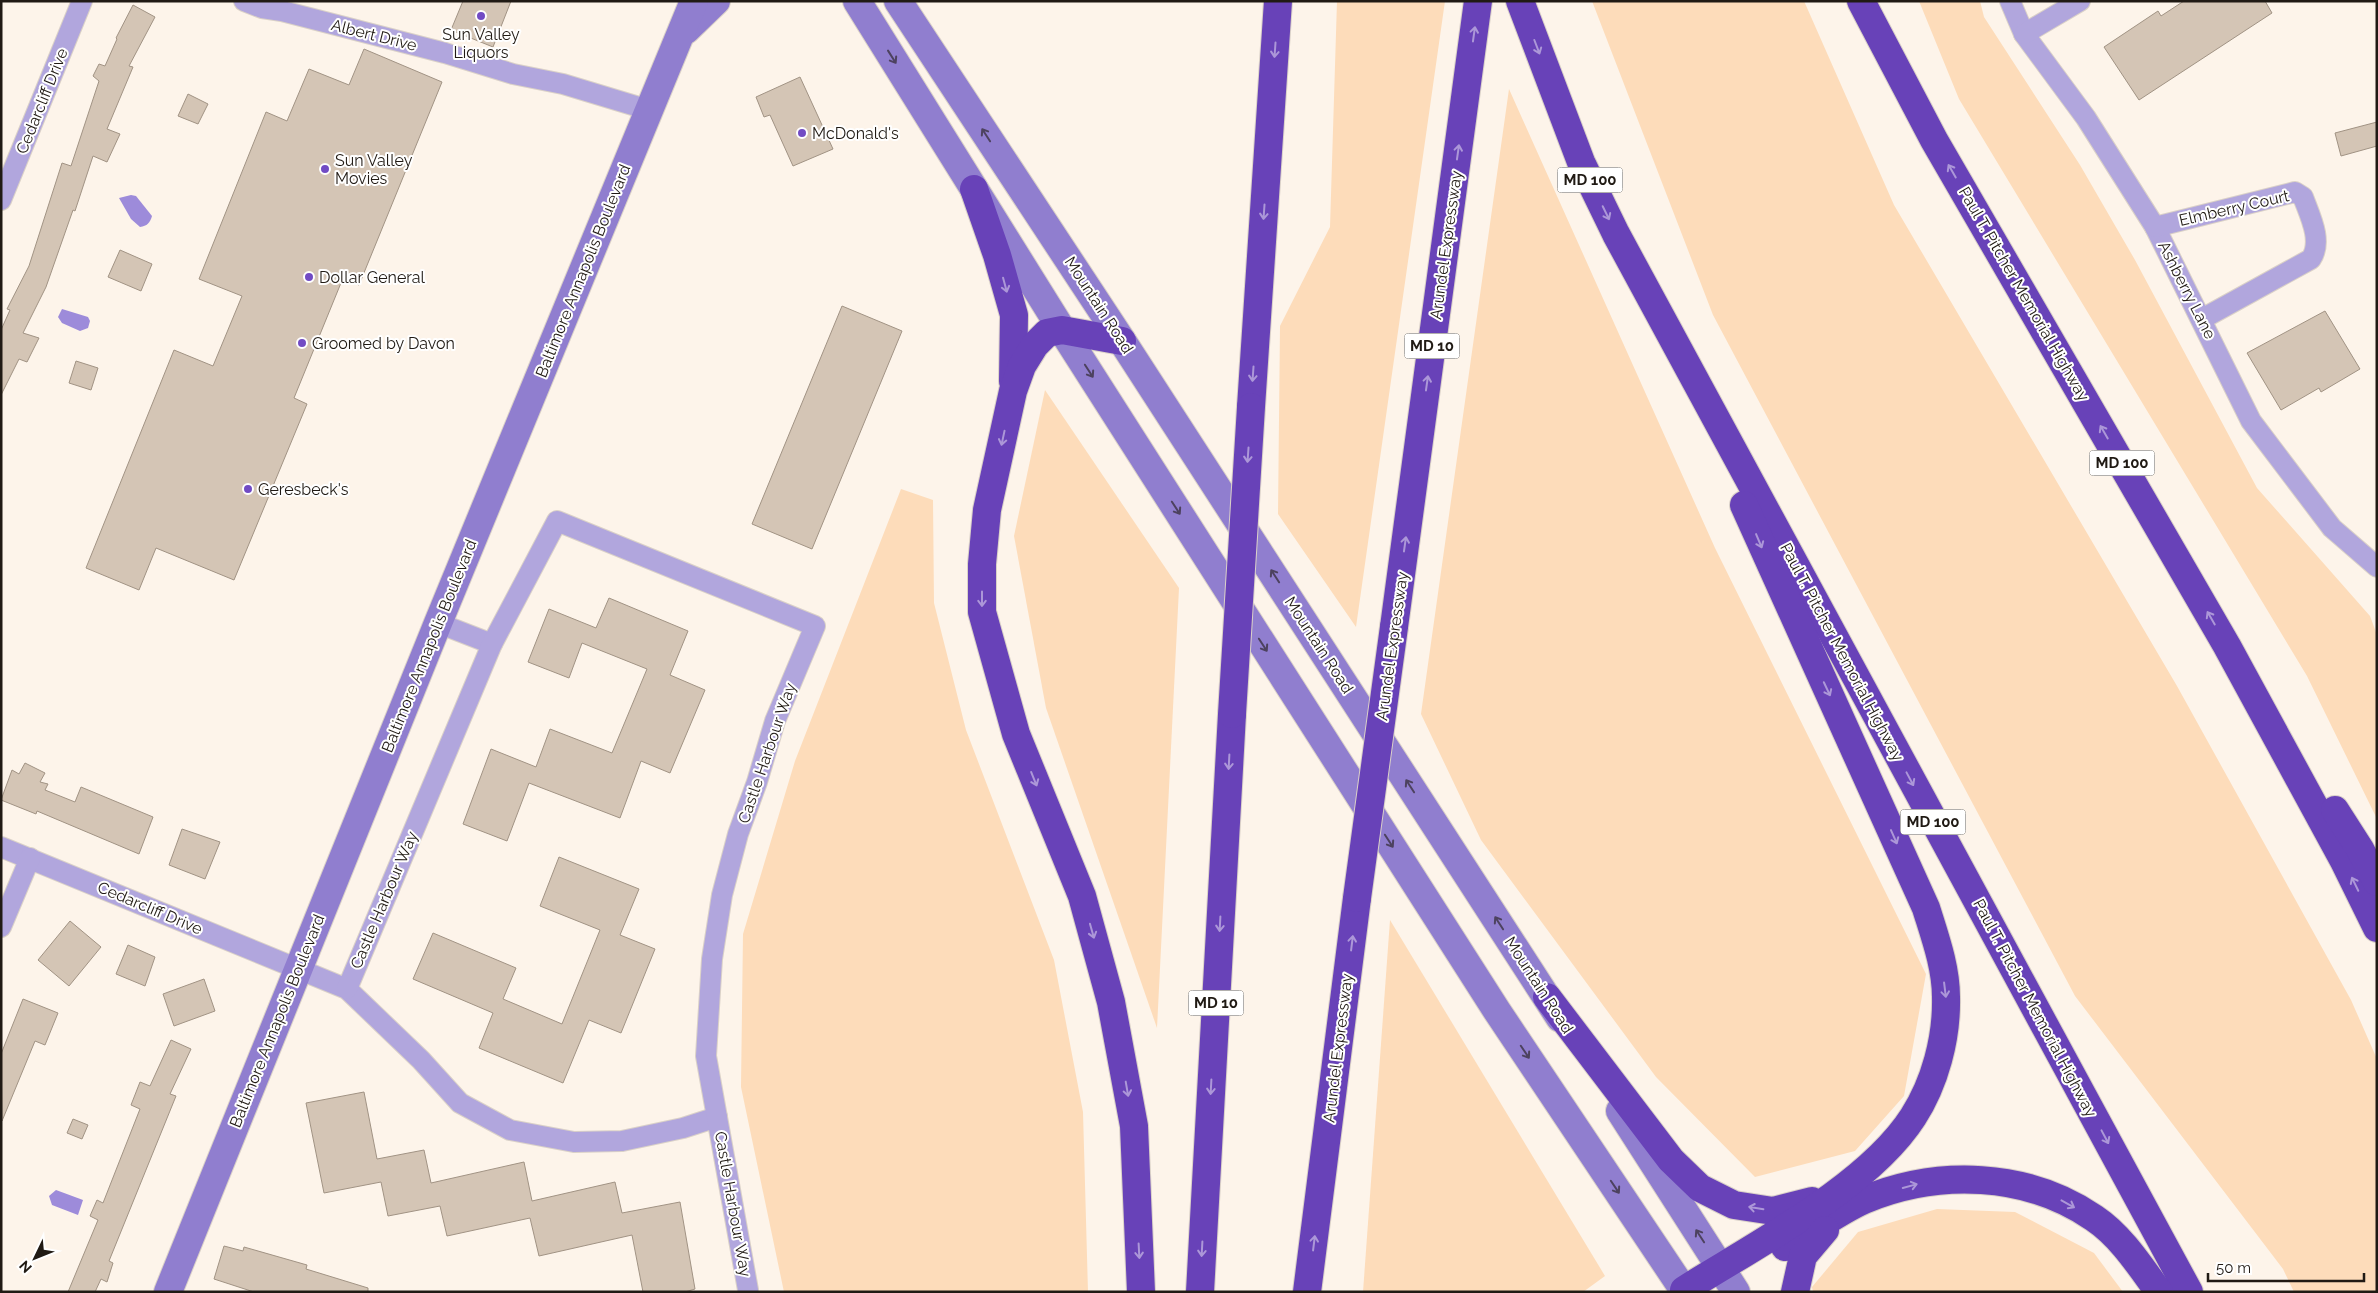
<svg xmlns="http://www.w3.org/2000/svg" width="2378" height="1293" font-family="Raleway,sans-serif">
<rect width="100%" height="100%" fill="#fdf4ea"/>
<g fill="#fddcba">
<path d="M1337,1H1445L1356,627L1278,514L1280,326L1330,227Z"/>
<path d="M1592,1H1804L1894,205L2177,686L2351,1000L2377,1059V1292H2294L2283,1269L2075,996L1713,315Z"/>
<path d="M1919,1H1980L1984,17L2080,165L2135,260L2257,488L2370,616L2377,635V819L2307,676L1959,99Z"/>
<path d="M1509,89L1715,548L1926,974L1904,1096L1855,1151L1755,1177L1656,1077L1481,840L1421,714Z"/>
<path d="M1045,390L1179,588L1157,1028L1046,708L1014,536Z"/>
<path d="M901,489L933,500L934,603L966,730L1054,960L1083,1112L1088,1292H784L741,1087L743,934L795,761Z"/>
<path d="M1390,920L1605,1276L1583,1292H1363Z"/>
<path d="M1937,1209L2015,1212L2094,1253L2123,1292H1813L1812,1287L1858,1232Z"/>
</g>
<g fill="#9d8bda">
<path d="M131,195L136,196L152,216C150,223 147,226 140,227L131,219L119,198Z"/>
<path d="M62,309L88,317L90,321L88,328L80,331L62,323L58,317Z"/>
<path d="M56,1190L83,1200L78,1215L52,1205L49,1196Z"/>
</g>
<g fill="#d4c5b5" stroke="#a19384">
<path d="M463,1H511L493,47L451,30Z"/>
<path d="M2184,1H2265L2272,13L2139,100L2104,47L2158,11L2161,16Z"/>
<path d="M133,5L155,17L129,66L133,67L107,129L120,134L107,162L93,156L75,211L73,210L46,287L23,333L39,338L27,362L19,359L1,395V330L10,310L7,309L29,266L62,163L71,166L99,81L93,76L99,64L105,66L117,39L116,38Z"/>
<path d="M364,49L442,82L359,285L343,278L294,398L307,404L234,580L156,548L139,590L86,568L174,350L213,366L242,296L199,279L266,112L287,121L309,69L349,85Z"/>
<path d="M800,77L833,149L793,166L770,115L764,117L756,97Z"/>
<path d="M188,94L208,104L198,124L178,116Z"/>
<path d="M2377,122V146L2341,156L2335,133Z"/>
<path d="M120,250L152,264L141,291L108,277Z"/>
<path d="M842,306L902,331L812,549L752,524Z"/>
<path d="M2325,311L2360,369L2321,392L2319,388L2281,410L2247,353Z"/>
<path d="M76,361L98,368L91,390L69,383Z"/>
<path d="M609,598L688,631L670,675L705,690L670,773L641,761L620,818L529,783L507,841L463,824L491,749L536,767L550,729L612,753L647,669L582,643L569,678L528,662L549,609L596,628Z"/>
<path d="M25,763L45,773L40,782L48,784L45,790L75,802L81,787L153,817L139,854L37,811L36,814L1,800L12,770L19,774Z"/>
<path d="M182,829L220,842L205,879L169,865Z"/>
<path d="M559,857L639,889L620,935L655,949L621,1033L589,1020L563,1083L479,1048L493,1013L413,979L433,933L516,968L503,999L562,1024L600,930L540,906Z"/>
<path d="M70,921L101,947L69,986L38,960Z"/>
<path d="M128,945L155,957L145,986L116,974Z"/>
<path d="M204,979L215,1011L174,1026L163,994Z"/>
<path d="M23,999L58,1013L45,1045L35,1041L2,1121L1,1054Z"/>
<path d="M171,1040L191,1049L170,1094L176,1096L109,1261L113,1263L107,1282L101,1279L95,1292H68L98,1220L90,1216L97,1200L103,1203L140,1109L131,1105L140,1082L150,1086Z"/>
<path d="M364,1092L377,1159L424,1150L431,1183L524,1162L532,1201L615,1182L622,1213L680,1202L695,1289L685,1292H643L632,1235L539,1256L530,1218L447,1236L440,1206L388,1216L381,1182L324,1193L306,1103Z"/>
<path d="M73,1119L88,1125L82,1139L67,1133Z"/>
<path d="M224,1246L243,1251L244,1247L307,1265L306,1269L368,1288V1292H254L214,1279Z"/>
</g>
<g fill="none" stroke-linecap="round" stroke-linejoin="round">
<g stroke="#dad1c8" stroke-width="22">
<g id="street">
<path d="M244,1L262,8L282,11L445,53L513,74L563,84L649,110"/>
<path d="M2010,1L2024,34L2086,118L2155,227L2251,421L2332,528L2377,567"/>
<path d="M2024,34L2080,1"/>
<path d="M1,200L82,1"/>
<path d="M2155,227L2295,192L2303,197C2310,216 2323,241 2311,259L2202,319"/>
<path d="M438,623L492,644"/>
<path d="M1,847L347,989L421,1060L460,1103L510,1130L574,1142L622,1141L683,1128L717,1117"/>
<path d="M1,927L30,858"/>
<path d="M347,989L492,644L557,521L815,626L775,721L757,782L738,834L722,895L712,959L706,1056L748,1290"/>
</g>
</g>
<g stroke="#dad1c8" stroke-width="30">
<g id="secondary">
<path d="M857,1L1062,330L1497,1011L1685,1292"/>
<path d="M898,1L1122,341L1560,1018"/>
<path d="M686,30L716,1"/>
<path d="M1620,1111L1736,1292"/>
<path d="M168,1292L438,623L694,1"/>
</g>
</g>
<g stroke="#dad1c8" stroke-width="30">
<g id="highway">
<path d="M1520,1L1581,162L1616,234L2189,1292"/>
<path d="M1861,1L1934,140L2227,646L2344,861L2377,928"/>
<path d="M974,189L997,255L1014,315L1013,381"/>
<path d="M1122,341L1062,330L1047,333L1035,345L1022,366L1013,391L987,510L982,564V612L1016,734L1082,896L1111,1002L1134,1126L1141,1292"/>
<path d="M1251,407L1278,1"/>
<path d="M1394,627L1478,1"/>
<path d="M2335,810L2360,849L2377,882"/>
<path d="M1547,997L1671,1160L1700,1188L1734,1205L1773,1211L1812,1201"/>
<path d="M1785,1247C1811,1232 1837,1212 1864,1200C1938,1169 2027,1172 2094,1218C2121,1236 2140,1266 2159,1292"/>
<path d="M1684,1290C1755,1245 1868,1187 1913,1117C1935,1083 1947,1038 1946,997C1946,967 1935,937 1926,908L1744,505"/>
<path d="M1200,1292L1232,714"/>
<path d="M1307,1292L1357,898"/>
<path d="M1795,1292L1803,1256L1825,1230"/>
</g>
</g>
<use href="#street" stroke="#b1a6dd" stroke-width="20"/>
<use href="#secondary" stroke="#907ecf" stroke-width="28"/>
<use href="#highway" stroke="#6842b8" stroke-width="28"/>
<g stroke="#dad1c8" stroke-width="30" stroke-linecap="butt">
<g id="highway-bridge">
<path d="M1232,714L1251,407"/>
<path d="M1357,898L1394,627"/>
</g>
</g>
<use href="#highway-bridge" stroke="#6842b8" stroke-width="28"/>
</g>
<defs><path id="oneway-shaft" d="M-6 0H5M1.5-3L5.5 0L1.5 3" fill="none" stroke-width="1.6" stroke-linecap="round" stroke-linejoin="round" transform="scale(1.25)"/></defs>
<g stroke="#ac97d8">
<use href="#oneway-shaft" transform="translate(1474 34) rotate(-82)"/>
<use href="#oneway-shaft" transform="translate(1537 47) rotate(69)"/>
<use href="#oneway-shaft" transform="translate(1275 50) rotate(94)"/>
<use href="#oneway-shaft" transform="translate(1458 152) rotate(-82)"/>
<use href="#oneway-shaft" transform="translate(1952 171) rotate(-120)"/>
<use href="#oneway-shaft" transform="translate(1264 212) rotate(94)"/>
<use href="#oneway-shaft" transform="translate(1606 213) rotate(64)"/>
<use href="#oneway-shaft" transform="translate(1005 285) rotate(75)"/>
<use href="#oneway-shaft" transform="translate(1253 374) rotate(94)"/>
<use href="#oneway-shaft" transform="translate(1427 383) rotate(-82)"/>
<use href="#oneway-shaft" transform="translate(2104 432) rotate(-120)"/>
<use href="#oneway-shaft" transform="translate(1003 438) rotate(102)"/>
<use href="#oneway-shaft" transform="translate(1248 455) rotate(94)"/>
<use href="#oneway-shaft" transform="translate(1759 541) rotate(67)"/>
<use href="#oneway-shaft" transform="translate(1405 544) rotate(-82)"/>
<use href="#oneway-shaft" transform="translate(982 599) rotate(90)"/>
<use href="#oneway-shaft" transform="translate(2211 618) rotate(-120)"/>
<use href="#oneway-shaft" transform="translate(1827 689) rotate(65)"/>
<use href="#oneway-shaft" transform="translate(1229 762) rotate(93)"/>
<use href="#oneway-shaft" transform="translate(1034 779) rotate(68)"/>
<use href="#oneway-shaft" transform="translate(1910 779) rotate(62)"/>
<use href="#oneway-shaft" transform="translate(1894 837) rotate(66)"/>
<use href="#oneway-shaft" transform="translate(2355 884) rotate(-116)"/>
<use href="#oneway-shaft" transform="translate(1220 924) rotate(93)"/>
<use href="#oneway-shaft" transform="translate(1092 931) rotate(74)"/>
<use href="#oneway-shaft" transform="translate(1352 943) rotate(-83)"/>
<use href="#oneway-shaft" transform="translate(1945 990) rotate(83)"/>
<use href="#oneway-shaft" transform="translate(1211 1087) rotate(93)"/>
<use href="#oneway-shaft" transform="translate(1127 1089) rotate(80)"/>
<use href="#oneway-shaft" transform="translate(2105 1137) rotate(62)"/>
<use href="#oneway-shaft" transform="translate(1910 1186) rotate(-15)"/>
<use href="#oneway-shaft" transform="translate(2068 1204) rotate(29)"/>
<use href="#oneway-shaft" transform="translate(1756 1208) rotate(-171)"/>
<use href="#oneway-shaft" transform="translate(1314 1243) rotate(-83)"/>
<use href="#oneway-shaft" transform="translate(1202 1249) rotate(93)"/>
<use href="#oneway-shaft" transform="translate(1139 1251) rotate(87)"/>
</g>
<g stroke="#4d425f">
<use href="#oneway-shaft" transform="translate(892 57) rotate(58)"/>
<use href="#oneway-shaft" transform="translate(986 135) rotate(-123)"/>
<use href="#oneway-shaft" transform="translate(1089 371) rotate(57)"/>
<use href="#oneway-shaft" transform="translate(1176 508) rotate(57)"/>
<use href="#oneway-shaft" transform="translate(1275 576) rotate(-123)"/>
<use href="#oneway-shaft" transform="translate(1263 645) rotate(57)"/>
<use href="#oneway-shaft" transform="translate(1410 786) rotate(-123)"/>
<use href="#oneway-shaft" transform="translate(1389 841) rotate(57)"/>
<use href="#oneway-shaft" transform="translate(1499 923) rotate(-123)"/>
<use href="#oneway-shaft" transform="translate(1525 1052) rotate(56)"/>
<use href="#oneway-shaft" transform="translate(1615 1187) rotate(56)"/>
<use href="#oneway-shaft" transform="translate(1700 1236) rotate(-123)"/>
</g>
<g fill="#714bc4" stroke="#fff" stroke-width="2">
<circle cx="481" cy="16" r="5"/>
<circle cx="802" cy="133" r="5"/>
<circle cx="325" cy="169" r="5"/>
<circle cx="309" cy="277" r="5"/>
<circle cx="302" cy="343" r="5"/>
<circle cx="248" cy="489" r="5"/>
</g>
<g text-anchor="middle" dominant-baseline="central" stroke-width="4" stroke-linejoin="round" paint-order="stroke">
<g fill="#fff" stroke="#635f5a" stroke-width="1">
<rect x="1557.5" y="167.5" width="65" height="25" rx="4"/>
<rect x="1404.5" y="333.5" width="55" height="25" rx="4"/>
<rect x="2089.5" y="450.5" width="65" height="25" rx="4"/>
<rect x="1900.5" y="809.5" width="65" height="25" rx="4"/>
<rect x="1188.5" y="990.5" width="55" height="25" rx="4"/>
</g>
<g font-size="15" font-weight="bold" fill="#201a14">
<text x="1590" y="180">MD 100</text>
<text x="1432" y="346">MD 10</text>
<text x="2122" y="463">MD 100</text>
<text x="1933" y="822">MD 100</text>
<text x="1216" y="1003">MD 10</text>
</g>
<g font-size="16" fill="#201a14" stroke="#fff" text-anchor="start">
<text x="481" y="34" text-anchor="middle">Sun Valley<tspan x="481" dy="18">Liquors</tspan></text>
<text x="812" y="133">McDonald's</text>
<text x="335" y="160">Sun Valley<tspan x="335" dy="18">Movies</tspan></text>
<text x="319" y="277">Dollar General</text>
<text x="312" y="343">Groomed by Davon</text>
<text x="258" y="489">Geresbeck's</text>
</g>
<g font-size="16" fill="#201a14" stroke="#fff">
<text transform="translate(374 35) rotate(14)">Albert Drive</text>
<text transform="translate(42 101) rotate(-68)">Cedarcliff Drive</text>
<text transform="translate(2234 208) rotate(-13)">Elmberry Court</text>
<text transform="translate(1446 245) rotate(-82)">Arundel Expressway</text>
<text transform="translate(583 271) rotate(-68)">Baltimore Annapolis Boulevard</text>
<text transform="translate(2187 290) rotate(63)">Ashberry Lane</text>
<text transform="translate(2024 294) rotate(60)">Paul T. Pitcher Memorial Highway</text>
<text transform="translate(1099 305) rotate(57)">Mountain Road</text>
<text transform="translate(1319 645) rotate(57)">Mountain Road</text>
<text transform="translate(429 646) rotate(-68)">Baltimore Annapolis Boulevard</text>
<text transform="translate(1392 646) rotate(-82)">Arundel Expressway</text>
<text transform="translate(1842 652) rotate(62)">Paul T. Pitcher Memorial Highway</text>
<text transform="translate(767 753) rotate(-71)">Castle Harbour Way</text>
<text transform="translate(384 900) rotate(-67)">Castle Harbour Way</text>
<text transform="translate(150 908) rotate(23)">Cedarcliff Drive</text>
<text transform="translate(1539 985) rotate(57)">Mountain Road</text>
<text transform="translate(2035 1008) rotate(62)">Paul T. Pitcher Memorial Highway</text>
<text transform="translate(277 1021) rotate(-68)">Baltimore Annapolis Boulevard</text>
<text transform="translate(1338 1048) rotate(-83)">Arundel Expressway</text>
<text transform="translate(733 1204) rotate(80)">Castle Harbour Way</text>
</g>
</g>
<rect width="2378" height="1293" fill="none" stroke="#201a14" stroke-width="5"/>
<g transform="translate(35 1258) rotate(227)" stroke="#ffffff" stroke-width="4" paint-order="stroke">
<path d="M0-4L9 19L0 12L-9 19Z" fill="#201a14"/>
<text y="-8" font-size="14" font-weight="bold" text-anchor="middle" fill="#201a14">N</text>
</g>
<path d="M2208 1273v8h156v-8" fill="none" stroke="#201a14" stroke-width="2.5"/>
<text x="2216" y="1273" font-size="15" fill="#201a14" stroke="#ffffff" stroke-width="4" paint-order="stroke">50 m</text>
</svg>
